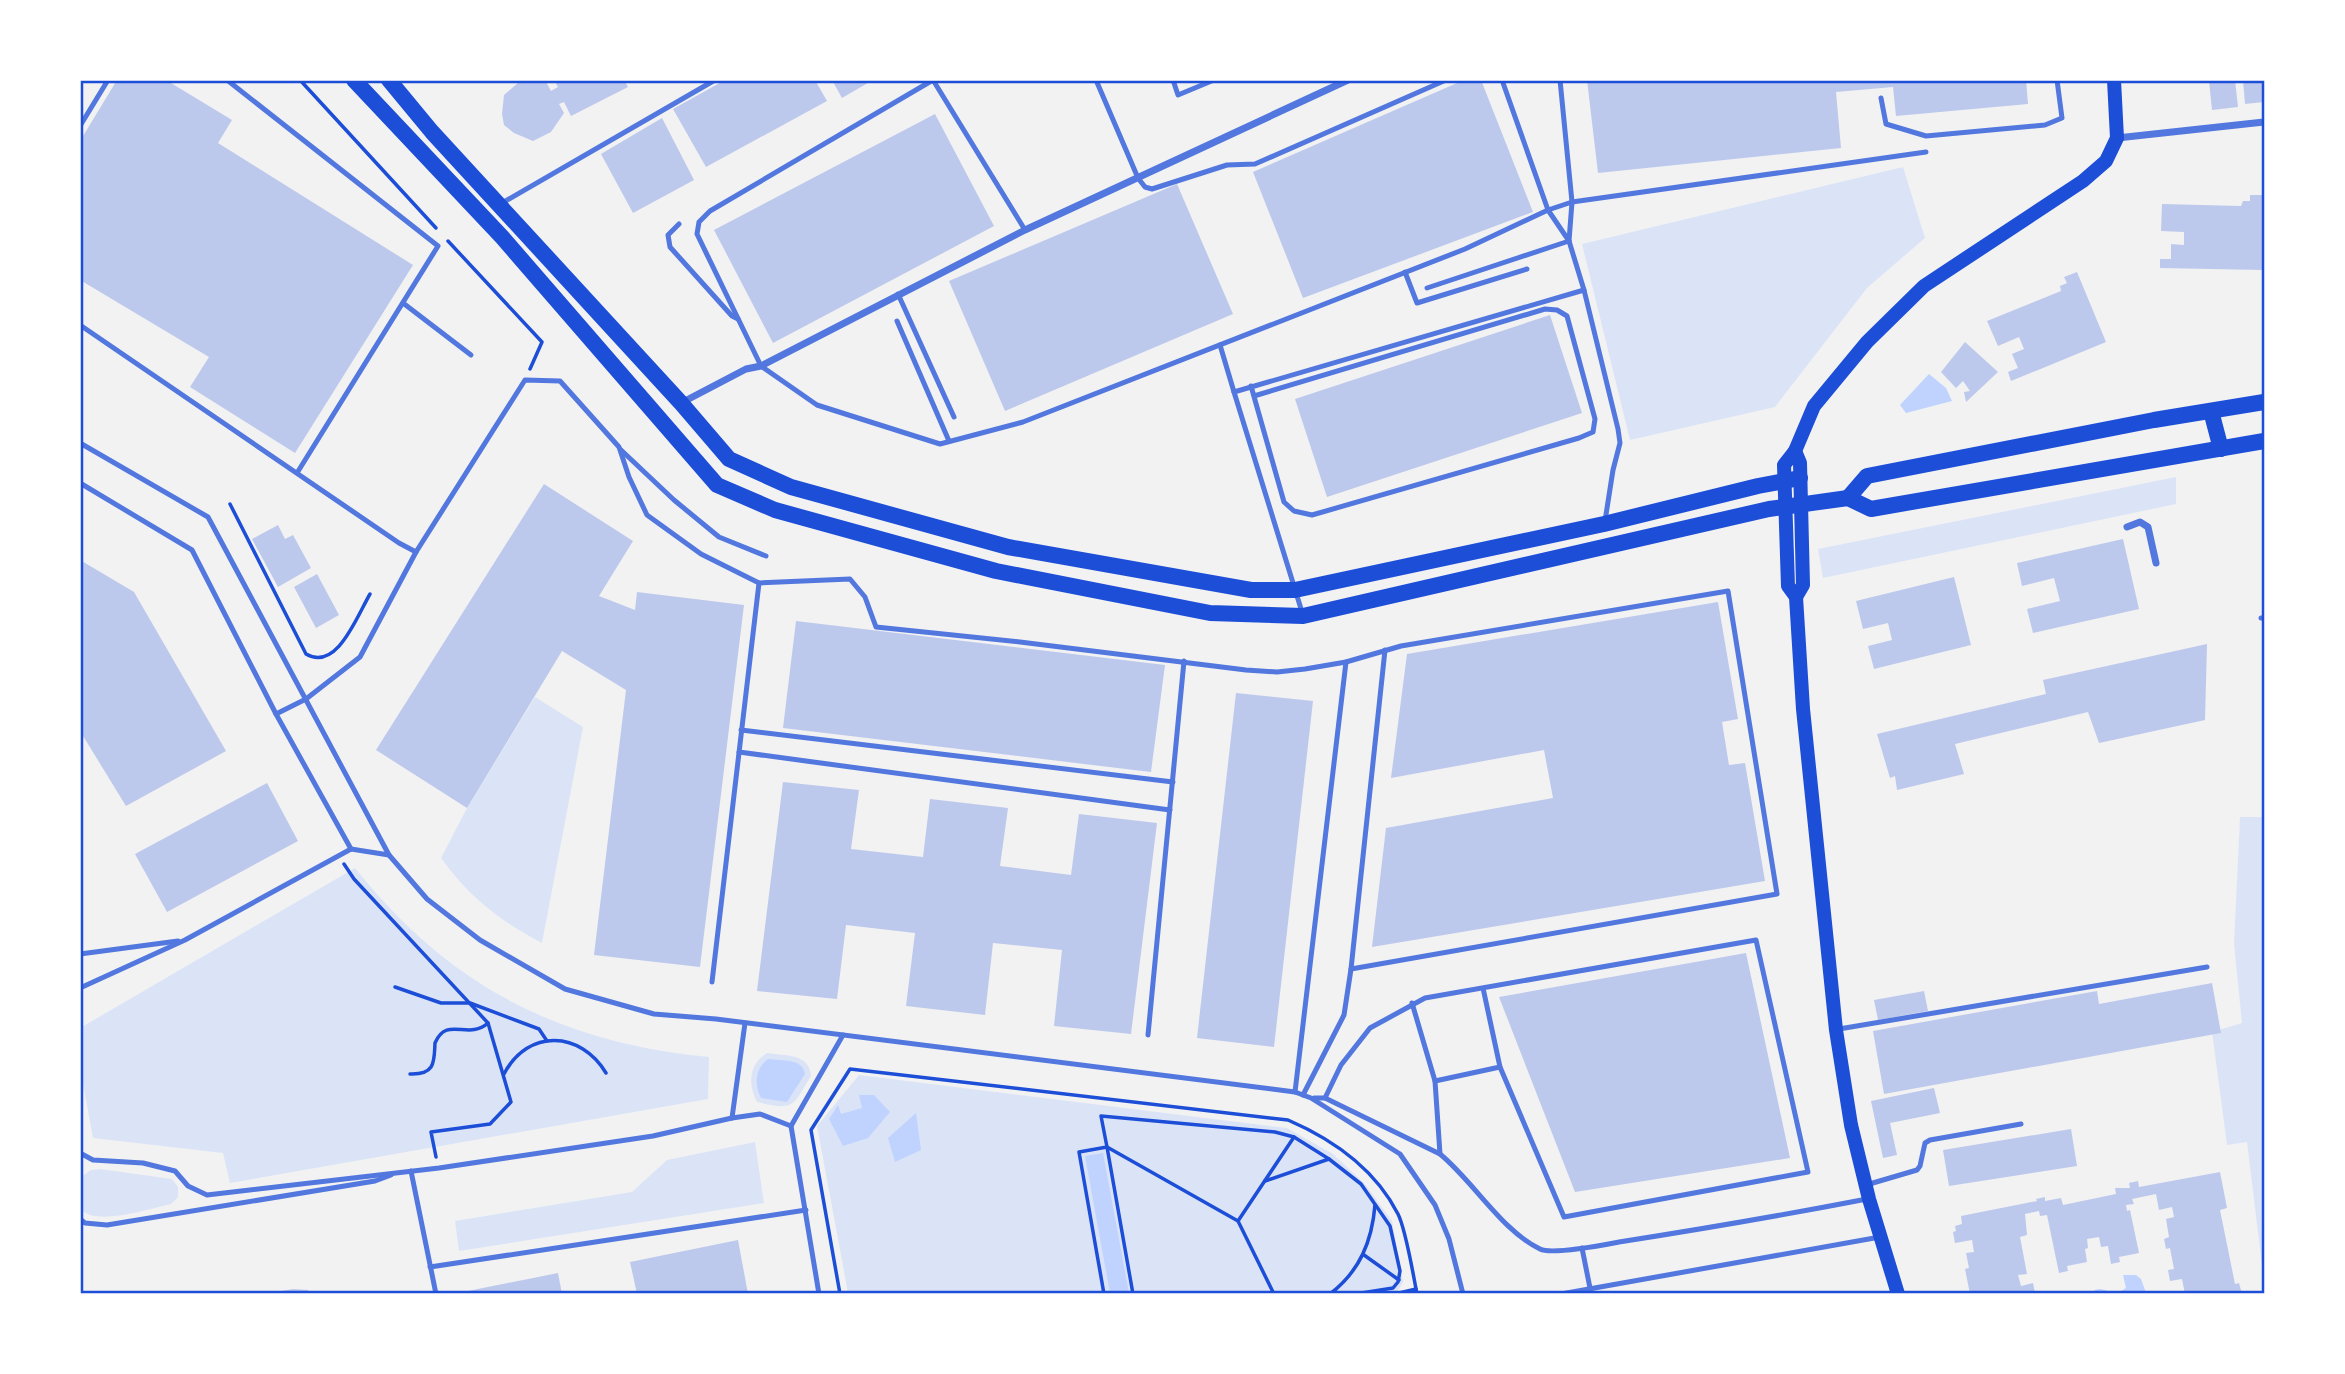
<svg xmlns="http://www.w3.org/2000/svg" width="2345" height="1374" font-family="'Golos Text',sans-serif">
<rect width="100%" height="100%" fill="#f2f2f2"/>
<g fill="#dbe4f7">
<path d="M1903,167L1925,238L1867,288L1775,407L1630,440L1582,244Z"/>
<path d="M2176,477V504L1823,578L1818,549Z"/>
<path d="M535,697L583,727L542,943C501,922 468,896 441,858L467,808Z"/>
<path d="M2240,817H2264V1282L2247,1142L2227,1145L2212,1032L2242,1023L2234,944Z"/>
<path d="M355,868C449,986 560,1043 709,1057L708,1099L230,1183L223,1153L93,1138L81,1073L80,1028Z"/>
<path d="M767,1053C785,1056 810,1053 811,1076C792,1107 795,1111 757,1102C748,1085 748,1065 767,1053Z"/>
<path d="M859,1075L1287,1128L1333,1154L1365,1184L1392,1221L1403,1282L1398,1291L1381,1294L848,1293L817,1126Z"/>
<path d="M755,1142L764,1203L459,1251L455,1221L632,1192L667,1160Z"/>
<path d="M100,1169L172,1179L178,1187V1197L171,1204C148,1209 98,1226 81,1210V1177L91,1170Z"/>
</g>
<g fill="#bfd3fe">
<path d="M1929,374L1946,388L1952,401L1906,413L1900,405Z"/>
<path d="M768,1059C782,1061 803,1058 805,1074L787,1102L761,1098C754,1085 755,1068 768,1059Z"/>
<path d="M859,1095H874L890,1112L868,1138L843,1146L829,1119L838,1105L841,1114L862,1108Z"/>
<path d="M916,1113L921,1150L895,1162L888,1138Z"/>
<path d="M1103,1153L1129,1293H1110L1085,1156Z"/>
<path d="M2123,1275H2136L2141,1279L2146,1293H2091C2101,1284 2105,1293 2116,1292C2120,1292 2123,1290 2126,1288Z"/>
</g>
<g fill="#bdc9ec">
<path d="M117,80H166L232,120L218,143L413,265L295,453L190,387L209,357L80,280V141Z"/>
<path d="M536,80H545L551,91L558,87L554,80H624L628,87L571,116L564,102L559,104L564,113L551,132L533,141L514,133L504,125L502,114L504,95L519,82Z"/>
<path d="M725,80H815L827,101L706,167L673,109Z"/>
<path d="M832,80H873L842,98Z"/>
<path d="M1464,80H1481L1533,212L1303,298L1253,172Z"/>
<path d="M1587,80H2026L2028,104L1896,116L1893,87L1836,92L1841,148L1598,173Z"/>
<path d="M2235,80L2238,107L2212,110L2209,81Z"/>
<path d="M2243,80H2264V102L2245,104Z"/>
<path d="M935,114L994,226L773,343L714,230Z"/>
<path d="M662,118L694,180L633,213L601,154Z"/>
<path d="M1177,184L1233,314L1005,411L949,281Z"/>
<path d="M2250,195H2264L2262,270L2160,268V259H2171V244L2184,245V232L2161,231L2162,204L2241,206L2243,201H2250Z"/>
<path d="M2077,272L2106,342L2011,381L2008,372L2018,368L2012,354L2024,349L2019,337L1998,346L1987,321L2061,291L2060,286L2067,283L2064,277Z"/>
<path d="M1550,315L1582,413L1327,497L1295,399Z"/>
<path d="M1965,342L1998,372L1966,402L1964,392L1970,391L1963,381L1956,388L1941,372Z"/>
<path d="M544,484L633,541L599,596L635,610L637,592L744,605L700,967L594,955L626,690L562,651L467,808L376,750Z"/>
<path d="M278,525L285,539L293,535L311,568L278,587L252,539Z"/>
<path d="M2123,539L2139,609L2033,633L2027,609L2060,601L2054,578L2022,586L2017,563Z"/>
<path d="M80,560L134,592L226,751L126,806L80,731Z"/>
<path d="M317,574L339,615L316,628L294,587Z"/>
<path d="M1954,577L1971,645L1874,669L1868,646L1892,640L1888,623L1863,629L1856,601Z"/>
<path d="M1718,602L1738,719L1722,722L1729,765L1745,763L1765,881L1372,947L1386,828L1553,798L1544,750L1391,778L1407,654Z"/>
<path d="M796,621L1165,665L1151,772L783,728Z"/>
<path d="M2207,644L2205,720L2099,743L2088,712L1955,744L1964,774L1897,790L1895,776L1890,778L1877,734L2046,694L2043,680Z"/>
<path d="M1236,693L1313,701L1274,1047L1197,1038Z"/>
<path d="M783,782L859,790L851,849L923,857L930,799L1008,808L1000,866L1071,875L1079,814L1157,823L1131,1034L1054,1026L1062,950L993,943L985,1015L906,1006L915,933L846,925L837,999L757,991Z"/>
<path d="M267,783L298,841L167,912L135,854Z"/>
<path d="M1746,953L1790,1158L1575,1192L1499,997Z"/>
<path d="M2212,983L2221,1033L1884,1094L1873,1031L2097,991L2099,1004Z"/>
<path d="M1924,991L1928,1011L1878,1020L1874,1000Z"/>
<path d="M1934,1088L1940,1113L1890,1123L1897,1155L1883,1158L1871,1101Z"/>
<path d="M2071,1129L2077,1166L1949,1186L1943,1150Z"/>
<path d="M2220,1172L2227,1208L2220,1210L2235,1284L2239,1283L2242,1294H2185L2182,1279L2170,1281L2168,1270L2174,1269L2170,1248L2166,1249L2164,1239L2169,1237L2166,1219L2174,1217L2172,1207L2159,1210L2156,1194L2132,1199L2134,1204L2126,1205L2127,1211L2130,1210L2139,1253L2119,1257L2120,1262L2111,1264L2108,1246L2101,1247L2099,1237L2087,1239L2088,1248L2085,1249L2087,1262L2067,1266L2068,1271L2059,1273L2047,1215L2040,1216L2039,1211L2025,1214L2027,1235L2020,1237L2027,1274L2018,1275L2021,1286L2033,1283L2035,1293L1970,1294L1965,1269L1969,1268L1966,1253L1974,1252L1972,1240L1955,1243L1953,1232L1956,1231L1955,1226L1962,1224L1961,1216L2037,1201L2036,1199L2045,1197V1201L2061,1198L2063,1205L2116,1194L2115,1188H2130L2129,1183L2138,1181L2139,1187Z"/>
<path d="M738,1240L748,1294H637L630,1262Z"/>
<path d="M558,1273L562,1294H463V1292Z"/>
<path d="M293,1289L308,1290L309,1294H263Z"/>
</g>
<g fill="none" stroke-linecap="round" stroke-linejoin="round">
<g stroke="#1d4ed8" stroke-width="3.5">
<path d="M300,80L436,228"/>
<path d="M448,241L542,342L530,369"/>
<path d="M230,504L306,654C337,672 357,616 370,594"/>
<path d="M344,864L354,879L488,1023L511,1102L490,1124L431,1132L436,1157"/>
<path d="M395,987L441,1003H470L539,1029L547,1041"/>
<path d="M410,1074C436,1075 434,1061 435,1043C447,1015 468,1041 488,1023"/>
<path d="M504,1074C528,1028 581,1031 606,1073"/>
<path d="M1265,1181L1329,1159"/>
<path d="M1364,1255L1399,1280"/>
<path d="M840,1294L811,1130L850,1069L1288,1120C1332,1139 1375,1169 1398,1214C1406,1230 1413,1274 1417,1294"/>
<path d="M1104,1294L1079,1152L1107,1147L1101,1116L1275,1132L1294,1137L1329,1159L1361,1184L1390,1226L1400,1271L1398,1282L1393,1288L1355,1294"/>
<path d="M1133,1294L1107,1147L1238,1221"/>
<path d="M1274,1294L1238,1221L1294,1137"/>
<path d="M1330,1294C1360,1271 1372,1241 1375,1205"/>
<path d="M1395,1294L1416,1289"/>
</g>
<g stroke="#5277de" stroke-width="5">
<path d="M227,80L438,246L297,473"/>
<path d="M933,80L710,211L699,222L697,234L761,366L817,405L940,444L1023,422L1465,249L1548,210L1572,202L1926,152"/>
<path d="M933,80L1025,230"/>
<path d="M1096,80L1138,178L1145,187L1152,189L1227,165L1255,164L1446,80"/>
<path d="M1173,80L1178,95L1214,80"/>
<path d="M1502,80L1548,210L1569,241L1584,290L1618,429L1620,443L1613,470L1605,521"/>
<path d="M1560,80L1572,202L1569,241"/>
<path d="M1881,98L1886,124L1926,136L2045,125L2062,118L2057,80"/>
<path d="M80,126L108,80"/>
<path d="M502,203L715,80"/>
<path d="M679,224L668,235L670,247L732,316L738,319"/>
<path d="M1405,272L1417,303L1527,269"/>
<path d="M1427,288L1569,241"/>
<path d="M898,294L954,417"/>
<path d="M403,303L471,355"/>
<path d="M897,321L949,441"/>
<path d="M80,325L399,543L416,552"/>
<path d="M1220,345L1234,392"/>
<path d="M1251,386L1284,502L1294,511L1312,515L1579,438L1593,432L1595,419L1567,316L1557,310L1545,309L1254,396"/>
<path d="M80,443L208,517L389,855L427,899L480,940L565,989L654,1014L716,1019L1295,1092L1311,1098L1400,1154L1435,1205L1449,1239L1463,1294"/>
<path d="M621,450L674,500L719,537L766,556"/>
<path d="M80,483L192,550L276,714L351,849"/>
<path d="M1302,612L1234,392L1584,290"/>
<path d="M2261,618H2264"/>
<path d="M276,714L306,699L360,657L416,552L525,380L560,381L619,447L629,477L647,515L701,554L759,583L850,579L865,597L876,627L1020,642L1246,670L1277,672L1305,669L1346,662L1401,646L1728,591L1777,894L1351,969L1344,1015L1303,1095"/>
<path d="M741,730L1173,782"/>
<path d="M739,752L1170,810"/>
<path d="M80,954L178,941"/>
<path d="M1351,969L1385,650"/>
<path d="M712,982L759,583"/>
<path d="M80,988L185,940L351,849L389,855"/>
<path d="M1412,1003L1435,1081"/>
<path d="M1839,1029L2207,967"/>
<path d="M1148,1035L1184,661"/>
<path d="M1295,1092L1346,662"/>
<path d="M1314,1098H1325L1440,1154C1473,1181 1502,1231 1540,1249C1552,1255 1603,1245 1619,1242C1702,1229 1784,1215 1867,1199"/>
<path d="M1325,1098L1341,1065L1370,1028L1425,998L1756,940L1808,1172L1564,1217L1500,1067L1483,988"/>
<path d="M732,1118L745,1023"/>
<path d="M791,1126L843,1035"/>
<path d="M80,1153L93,1160L143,1163L175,1171L188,1186L207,1195L439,1168L653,1136L732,1118L760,1114L791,1126L819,1294"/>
<path d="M1440,1154L1435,1081L1500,1067"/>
<path d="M411,1171L436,1294"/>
<path d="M1866,1185L1917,1170L1920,1166L1925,1143L1930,1140L2021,1124"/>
<path d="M80,1219L85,1223L107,1225L375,1181L391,1175"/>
<path d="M1582,1248L1590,1288"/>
<path d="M430,1267L806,1210"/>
<path d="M1561,1294L1880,1237"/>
</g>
<g stroke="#5277de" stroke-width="7">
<path d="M2117,138L2264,122"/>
<path d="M681,403L746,369L761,366L1025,230L1348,80"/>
<path d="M2127,527L2140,522L2148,527L2156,563"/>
</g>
<g stroke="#1d4ed8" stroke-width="14">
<path d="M1795,451L1800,463L1803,585L1796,597"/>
<path d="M1898,1294L1869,1199L1851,1125L1836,1030L1803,709L1796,597L1788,586L1784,465L1795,451L1814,406L1867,342L1924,286L2083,181L2106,161L2117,138L2114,80"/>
</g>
<g stroke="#1d4ed8" stroke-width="16">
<path d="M354,80L502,237L717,485L775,510L996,571L1210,613L1303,616L1769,509L1848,498L1871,509L2264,441"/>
<path d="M389,80L432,132L681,403L729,459L791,487L1008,547L1251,590H1295L1604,524L1758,486L1800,478"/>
<path d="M2211,411L2221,449"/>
<path d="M1848,498L1867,476L2154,420L2264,402"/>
</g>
</g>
<rect width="2345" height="1374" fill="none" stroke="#ffffff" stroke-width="164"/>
<rect x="82" y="82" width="2181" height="1210" fill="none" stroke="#1d4ed8" stroke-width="2.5"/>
</svg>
